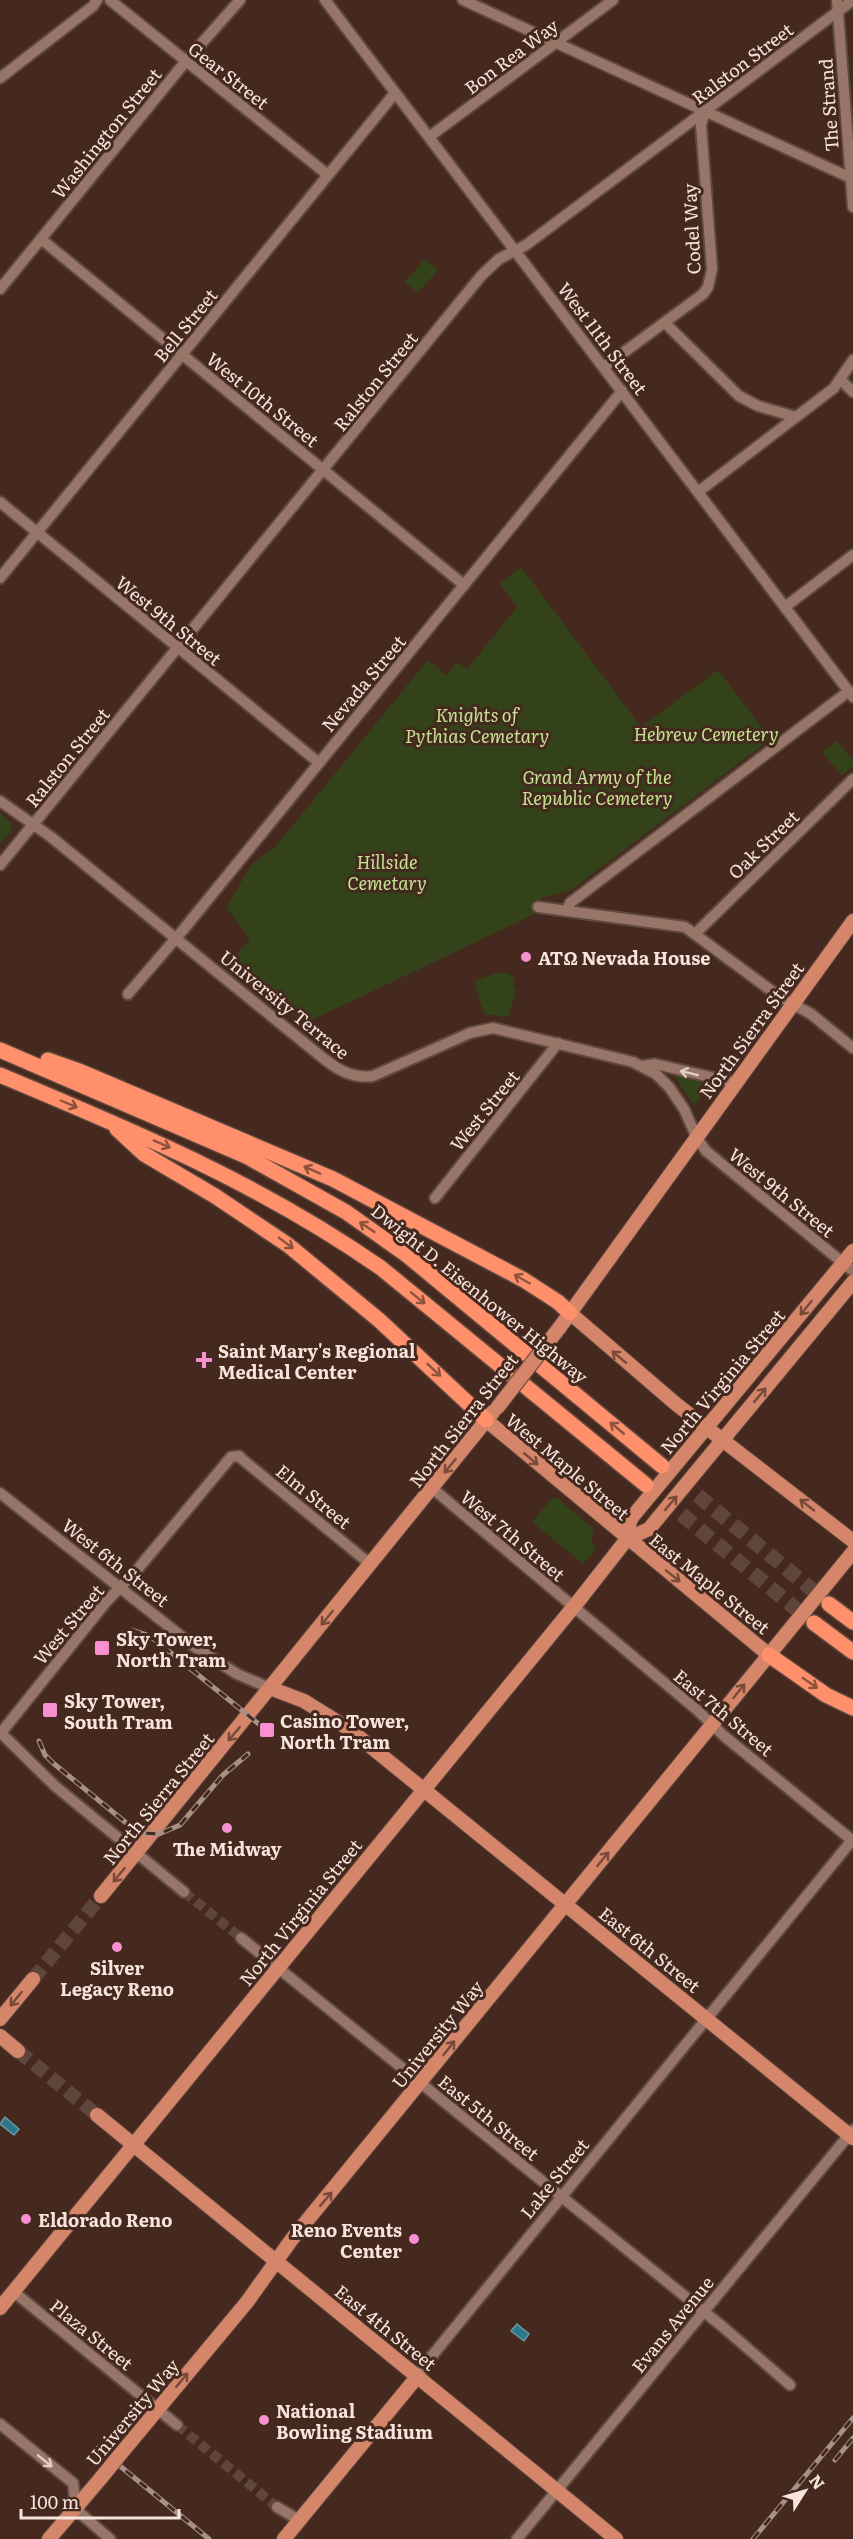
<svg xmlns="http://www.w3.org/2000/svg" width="853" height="2539" font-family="Literata,serif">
<rect width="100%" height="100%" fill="#45291e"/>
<g fill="#334218">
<path d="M425,259L438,270L418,293L405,282Z"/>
<path d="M521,567L641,727L718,670L771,739L570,891L541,898L535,914L312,1020L332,1046L229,963L250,939L226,907L252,864L275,847L428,660L446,675L457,662L467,669L517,607L500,584Z"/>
<path d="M837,741L853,760V765L842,776L822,752Z"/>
<path d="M0,812L12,824L11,831L0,844Z"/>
<path d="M498,973H507L515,978L513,987L516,991L508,1017L484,1014L474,981Z"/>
<path d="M673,1074L711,1082V1083L694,1106Z"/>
<path d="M552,1498H557L594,1529L591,1541L596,1550L583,1564L532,1522Z"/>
</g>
<g fill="#2d778c" stroke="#6a98a4" stroke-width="1.5">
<path d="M5,2117L19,2129L14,2135L0,2124Z"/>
<path d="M517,2324L529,2334L524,2341L511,2331Z"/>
</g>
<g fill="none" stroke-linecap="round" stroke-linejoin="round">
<g stroke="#60453a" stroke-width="10" stroke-dasharray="10 5" stroke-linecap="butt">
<path d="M184,1892L241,1938"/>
<path d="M177,2425L277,2507"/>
</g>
<g stroke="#60453a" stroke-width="14" stroke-dasharray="14 7" stroke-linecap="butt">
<path d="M33,1979L101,1896"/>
<path d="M18,2051L97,2115"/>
</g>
<g stroke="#60453a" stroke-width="15" stroke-dasharray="15 8" stroke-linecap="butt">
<path d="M662,1466L827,1602"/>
<path d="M646,1485L813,1623"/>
</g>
<g stroke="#5f483e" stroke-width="14">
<g id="minor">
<path d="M110,0L328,175"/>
<path d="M325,0L853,697"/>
<path d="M463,0L853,179"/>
<path d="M837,0L853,207"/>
<path d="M0,78L93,6L97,0"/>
<path d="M429,137L613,0"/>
<path d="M41,239L464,585"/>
<path d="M0,289L186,61L240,0"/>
<path d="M665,323L739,396L758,406L796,417"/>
<path d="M604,367L703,294L708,287L712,269L701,125L705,111"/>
<path d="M841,380L853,392"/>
<path d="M698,492L834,388L853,360"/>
<path d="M0,502L318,762"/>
<path d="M0,578L395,93"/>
<path d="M785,607L853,555"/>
<path d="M0,801L51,837L318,1054C335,1068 350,1079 373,1076L470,1033L493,1028L633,1062L656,1074L669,1087L684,1109L697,1138L706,1151L853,1271"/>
<path d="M0,865L481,276L499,259L526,245L853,0"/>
<path d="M538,907L685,927L780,997L811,1014L853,1048"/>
<path d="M567,911L570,903L849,691"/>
<path d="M696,933L853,779"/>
<path d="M128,994L183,930L622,391"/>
<path d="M642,1066L655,1064L736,1083"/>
<path d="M435,1198L558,1043"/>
<path d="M432,1488L697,1710L724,1736L853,1841"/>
<path d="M0,1493L195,1647L237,1674L270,1688"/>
<path d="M0,1732L55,1786L184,1892"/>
<path d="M0,1734L106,1602L136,1571L231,1457L239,1456L242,1459L370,1564"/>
<path d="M241,1938L723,2327L790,2385"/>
<path d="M14,2292L177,2425"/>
<path d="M417,2377L427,2362L853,1839"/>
<path d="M0,2424L73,2483L76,2507L80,2513L110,2539"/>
<path d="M277,2507L299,2520"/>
<path d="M517,2539L853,2130"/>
</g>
</g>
<g stroke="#5f483e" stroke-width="16">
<g id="major">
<path d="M570,1313L676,1404L853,1541"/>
<path d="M560,1327L853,921"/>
<path d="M486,1420L769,1655"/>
<path d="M627,1539L649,1529L853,1282"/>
<path d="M270,1688L304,1701L349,1729L853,2138"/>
<path d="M101,1896L493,1412"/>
<path d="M0,2019L33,1979"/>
<path d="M0,2036L18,2051"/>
<path d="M97,2115L616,2539"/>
<path d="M0,2308L580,1599L627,1539L630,1521L633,1516L853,1251"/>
<path d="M118,2457L247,2302L292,2239L853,1552"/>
<path d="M49,2539L101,2478"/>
<path d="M284,2539L417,2377"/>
</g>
</g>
<g stroke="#5f483e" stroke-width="18">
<g id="highway">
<path d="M0,1050L246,1156L346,1212L408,1256L662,1466"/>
<path d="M48,1060L79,1071L333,1179L524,1280L558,1302L570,1313"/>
<path d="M0,1075C134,1131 261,1184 381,1268L646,1485"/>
<path d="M117,1129L144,1154L215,1196L288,1245L379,1320L486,1420"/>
<path d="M829,1604L853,1622"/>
<path d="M814,1623L853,1652"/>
<path d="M769,1655L826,1695L853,1708"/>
</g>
</g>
<use href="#minor" stroke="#977669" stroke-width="10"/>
<use href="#major" stroke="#d5866a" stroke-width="14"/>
<use href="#highway" stroke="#ff906b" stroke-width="15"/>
<g stroke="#a79087" stroke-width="5">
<g id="rail">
<path d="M132,1630L150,1636L260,1725"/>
<path d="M39,1741L45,1755L53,1763L130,1826L144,1833L159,1834L180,1825L223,1775L248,1754"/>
<path d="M98,2448L209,2539"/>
<path d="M835,2460L853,2438"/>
<path d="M753,2539L853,2418"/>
</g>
</g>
<use href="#rail" stroke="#45291e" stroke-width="3" stroke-dasharray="9" stroke-linecap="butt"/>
<g stroke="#5f483e" stroke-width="16" stroke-linecap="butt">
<g id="major-bridge">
<path d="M497,1408L560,1327"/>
<path d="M101,2478L118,2457"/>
</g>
</g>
<use href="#major-bridge" stroke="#d5866a" stroke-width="14"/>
</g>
<defs><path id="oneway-shaft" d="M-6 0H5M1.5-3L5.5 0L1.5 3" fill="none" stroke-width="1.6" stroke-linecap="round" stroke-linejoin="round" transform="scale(1.5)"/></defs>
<g stroke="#e4cec5">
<use href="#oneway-shaft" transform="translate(689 1073) rotate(-166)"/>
<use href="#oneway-shaft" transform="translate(45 2461) rotate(39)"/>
</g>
<g stroke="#8f523d">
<use href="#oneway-shaft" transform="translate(69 1104) rotate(23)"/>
<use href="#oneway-shaft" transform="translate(162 1144) rotate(24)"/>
<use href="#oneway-shaft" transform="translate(312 1170) rotate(-156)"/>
<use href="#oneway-shaft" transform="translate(367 1227) rotate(-146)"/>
<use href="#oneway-shaft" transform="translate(286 1243) rotate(37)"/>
<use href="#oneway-shaft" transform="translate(522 1279) rotate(-150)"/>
<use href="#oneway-shaft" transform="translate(418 1298) rotate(39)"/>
<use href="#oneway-shaft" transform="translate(434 1370) rotate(43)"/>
<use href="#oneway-shaft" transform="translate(617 1428) rotate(-140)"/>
<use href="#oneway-shaft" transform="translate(810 1683) rotate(35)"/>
</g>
<g stroke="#774a39">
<use href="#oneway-shaft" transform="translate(806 1308) rotate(129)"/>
<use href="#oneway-shaft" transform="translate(619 1357) rotate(-140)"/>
<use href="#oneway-shaft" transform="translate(760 1395) rotate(-50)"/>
<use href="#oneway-shaft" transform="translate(531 1459) rotate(40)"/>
<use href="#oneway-shaft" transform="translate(450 1466) rotate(129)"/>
<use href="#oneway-shaft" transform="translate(671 1503) rotate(-50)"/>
<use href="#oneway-shaft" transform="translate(807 1505) rotate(-142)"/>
<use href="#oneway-shaft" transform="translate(673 1576) rotate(39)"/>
<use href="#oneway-shaft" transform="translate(327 1618) rotate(129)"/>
<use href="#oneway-shaft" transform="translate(739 1691) rotate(-51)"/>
<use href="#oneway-shaft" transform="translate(234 1734) rotate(130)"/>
<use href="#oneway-shaft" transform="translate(603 1859) rotate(-51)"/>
<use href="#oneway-shaft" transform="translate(119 1875) rotate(129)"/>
<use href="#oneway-shaft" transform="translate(16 1999) rotate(129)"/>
<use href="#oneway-shaft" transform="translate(449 2048) rotate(-52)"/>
<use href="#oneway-shaft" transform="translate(326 2199) rotate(-50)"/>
<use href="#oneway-shaft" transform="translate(182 2380) rotate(-50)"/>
</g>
<g fill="#f690d0" stroke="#45291e" stroke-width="2">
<circle cx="526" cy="957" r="6"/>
<path d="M201 1351h6v6h6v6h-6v6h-6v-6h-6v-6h6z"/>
<rect x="94" y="1640" width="16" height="16" rx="3"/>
<rect x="42" y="1702" width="16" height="16" rx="3"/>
<rect x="259" y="1722" width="16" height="16" rx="3"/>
<circle cx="227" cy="1828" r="6"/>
<circle cx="117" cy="1947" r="6"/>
<circle cx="26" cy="2219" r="6"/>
<circle cx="414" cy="2239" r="6"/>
<circle cx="264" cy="2420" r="6"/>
</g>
<g text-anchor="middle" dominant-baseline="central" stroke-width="6" stroke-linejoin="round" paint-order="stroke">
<g font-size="18" fill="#f7e4dc" stroke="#45291e">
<text transform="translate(511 56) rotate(-37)">Bon Rea Way</text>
<text transform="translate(742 63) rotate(-37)">Ralston Street</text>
<text transform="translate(229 75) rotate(38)">Gear Street</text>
<text transform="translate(828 105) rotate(-94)">The Strand</text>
<text transform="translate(106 133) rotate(-51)">Washington Street</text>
<text transform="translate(691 229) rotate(-93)">Codel Way</text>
<text transform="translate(185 325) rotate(-51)">Bell Street</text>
<text transform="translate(603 338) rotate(53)">West 11th Street</text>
<text transform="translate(375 381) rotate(-51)">Ralston Street</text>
<text transform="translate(263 399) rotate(39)">West 10th Street</text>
<text transform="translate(169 620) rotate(39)">West 9th Street</text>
<text transform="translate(363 683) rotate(-50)">Nevada Street</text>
<text transform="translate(67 757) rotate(-51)">Ralston Street</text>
<text transform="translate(763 844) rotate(-44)">Oak Street</text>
<text transform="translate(285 1004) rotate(39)">University Terrace</text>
<text transform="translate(751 1030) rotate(-54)">North Sierra Street</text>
<text transform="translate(484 1110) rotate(-51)">West Street</text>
<text transform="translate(782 1192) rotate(39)">West 9th Street</text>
<text transform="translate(480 1293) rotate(39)">Dwight D. Eisenhower Highway</text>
<text transform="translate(722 1381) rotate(-50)">North Virginia Street</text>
<text transform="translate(463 1420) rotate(-52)">North Sierra Street</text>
<text transform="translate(568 1466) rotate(40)">West Maple Street</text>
<text transform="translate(314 1496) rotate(39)">Elm Street</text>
<text transform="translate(513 1535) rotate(40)">West 7th Street</text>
<text transform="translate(116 1562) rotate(38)">West 6th Street</text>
<text transform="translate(710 1583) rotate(39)">East Maple Street</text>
<text transform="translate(68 1624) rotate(-50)">West Street</text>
<text transform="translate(724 1712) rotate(40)">East 7th Street</text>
<text transform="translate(158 1798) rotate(-51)">North Sierra Street</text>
<text transform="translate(300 1912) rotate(-51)">North Virginia Street</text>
<text transform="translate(650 1949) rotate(39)">East 6th Street</text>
<text transform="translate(437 2034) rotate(-51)">University Way</text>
<text transform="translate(489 2117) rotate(39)">East 5th Street</text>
<text transform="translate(554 2178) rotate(-51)">Lake Street</text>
<text transform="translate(672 2324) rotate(-51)">Evans Avenue</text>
<text transform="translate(386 2327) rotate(39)">East 4th Street</text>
<text transform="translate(92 2334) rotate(39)">Plaza Street</text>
<text transform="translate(132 2412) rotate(-50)">University Way</text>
</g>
<g font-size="18" font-style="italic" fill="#c3e393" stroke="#45291e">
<text x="477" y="714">Knights of<tspan x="477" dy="21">Pythias Cemetary</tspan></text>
<text x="706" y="733">Hebrew Cemetery</text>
<text x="597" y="776">Grand Army of the<tspan x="597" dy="21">Republic Cemetery</tspan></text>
<text x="387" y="861">Hillside<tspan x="387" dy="21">Cemetary</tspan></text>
</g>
<g font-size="18" font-weight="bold" fill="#f7e4dc" stroke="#45291e" text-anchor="start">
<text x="538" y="957">ΑΤΩ Nevada House</text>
<text x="218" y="1350">Saint Mary's Regional<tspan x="218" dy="21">Medical Center</tspan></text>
<text x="116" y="1638">Sky Tower,<tspan x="116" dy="21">North Tram</tspan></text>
<text x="64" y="1700">Sky Tower,<tspan x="64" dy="21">South Tram</tspan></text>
<text x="280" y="1720">Casino Tower,<tspan x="280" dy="21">North Tram</tspan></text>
<text x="227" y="1848" text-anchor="middle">The Midway</text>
<text x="117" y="1967" text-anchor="middle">Silver<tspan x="117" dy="21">Legacy Reno</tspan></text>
<text x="38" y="2219">Eldorado Reno</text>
<text x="402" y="2229" text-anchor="end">Reno Events<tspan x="402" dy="21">Center</tspan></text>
<text x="276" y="2410">National<tspan x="276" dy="21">Bowling Stadium</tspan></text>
</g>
</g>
<g transform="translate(805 2491) rotate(53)" stroke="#45291e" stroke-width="4.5" paint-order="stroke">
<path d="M0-4.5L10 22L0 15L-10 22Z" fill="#f7e4dc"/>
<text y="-9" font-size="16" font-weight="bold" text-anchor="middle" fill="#f7e4dc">N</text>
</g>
<path d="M21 2509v9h158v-9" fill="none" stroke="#f7e4dc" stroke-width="3"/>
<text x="30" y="2509" font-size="18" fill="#f7e4dc" stroke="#45291e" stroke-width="4.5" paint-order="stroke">100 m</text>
</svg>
